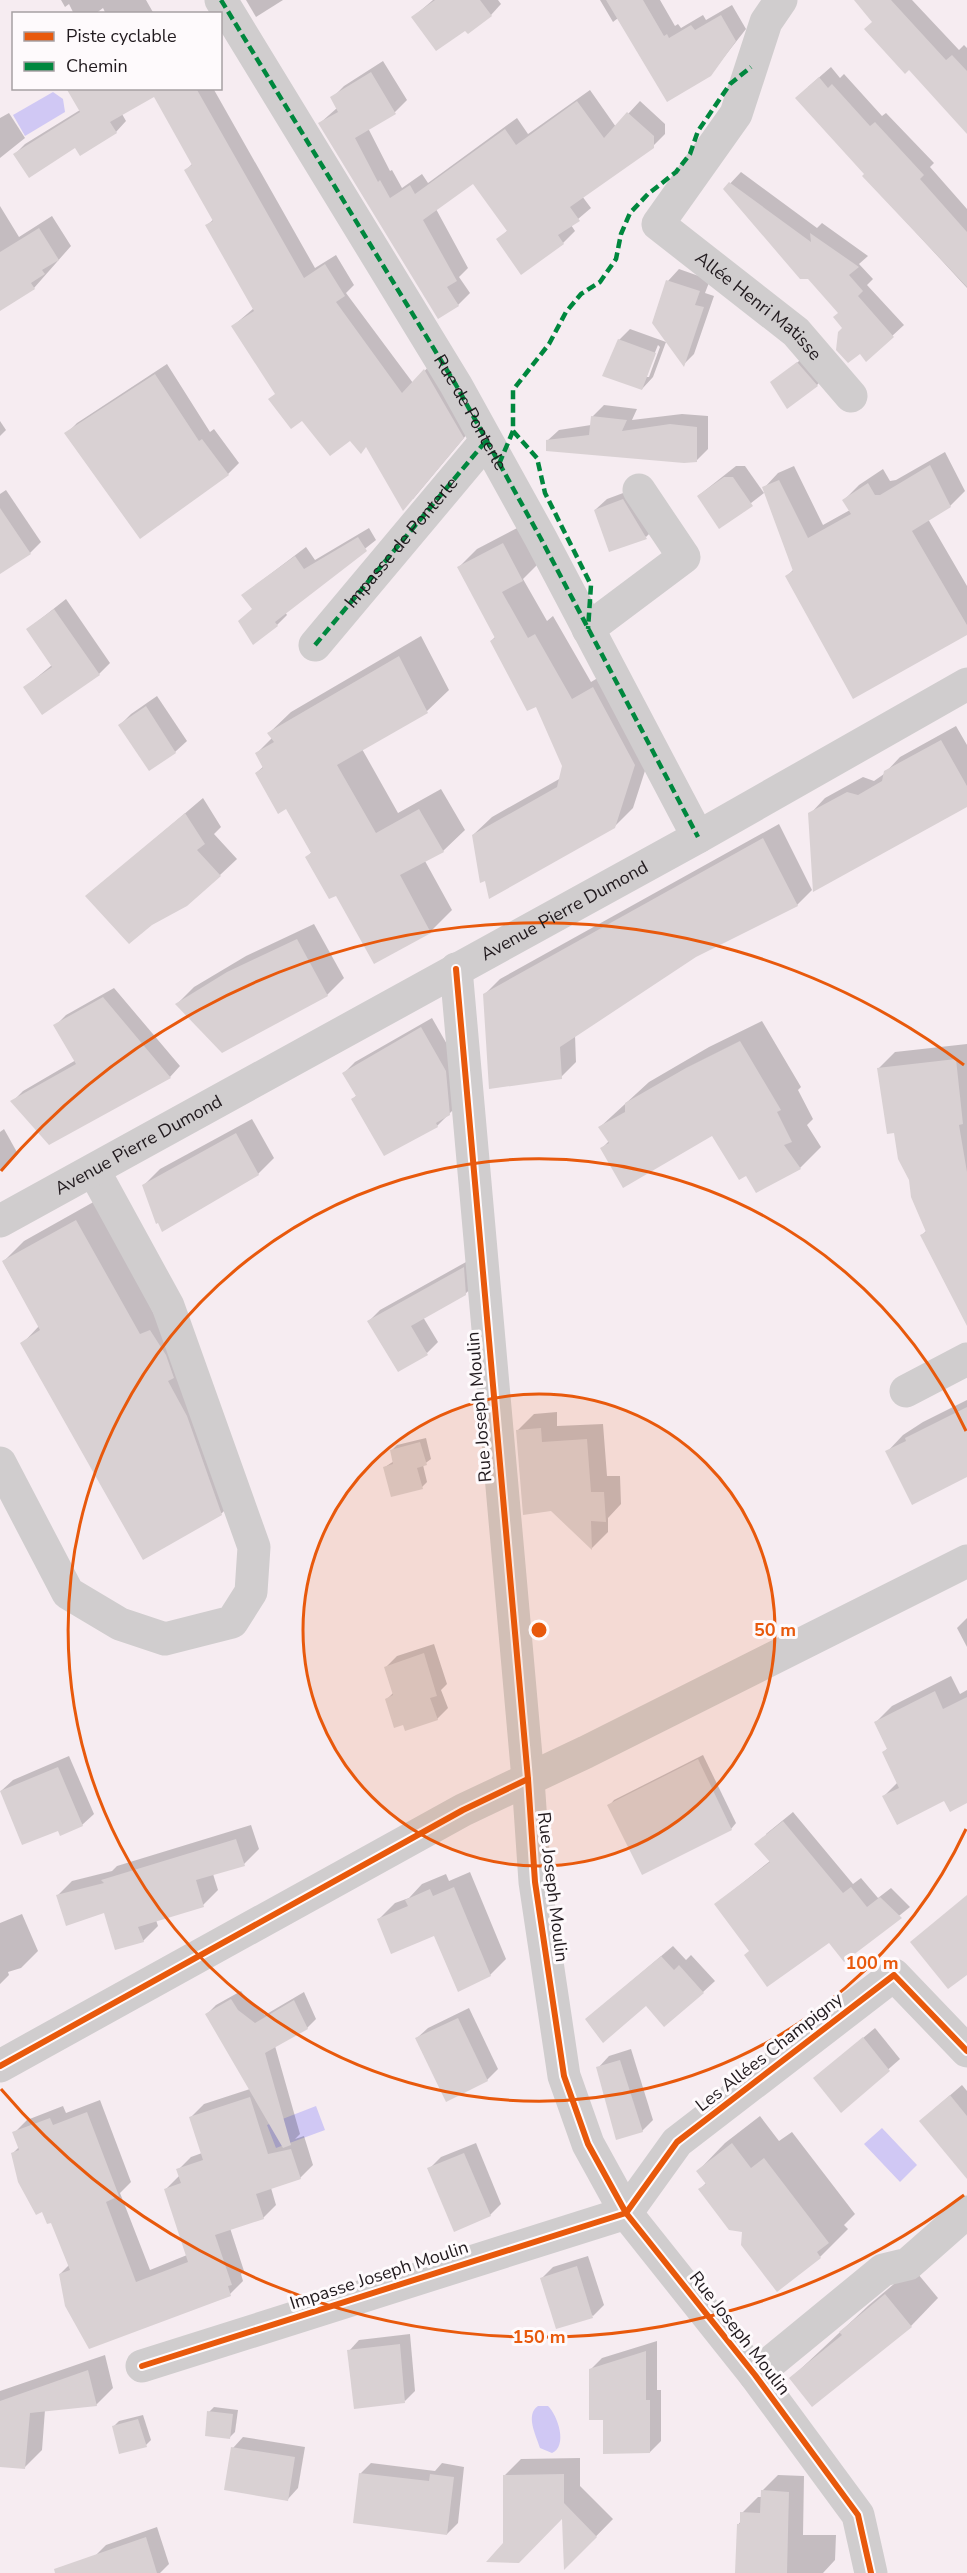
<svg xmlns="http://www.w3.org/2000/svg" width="967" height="2573" font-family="'Nunito Sans',sans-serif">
<rect width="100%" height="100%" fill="#f6ecf1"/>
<g fill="#d0c8f4">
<path d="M53,92L63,99L65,112L25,136L13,115Z"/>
<path d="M316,2106L325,2130L276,2148L267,2125Z"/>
<path d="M882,2128L917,2165L900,2182L864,2144Z"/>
<path d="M538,2406H548C558,2416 568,2446 552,2453L540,2448C536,2435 525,2415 538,2406Z"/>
</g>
<g fill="#0003" fill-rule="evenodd">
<path d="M61,0H146L154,14H106L103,8L95,14H74L69,4L65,7Z"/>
<path d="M246,0H283L256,17Z"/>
<path d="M433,0H498L501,4L491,15L466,29L413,17Z"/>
<path d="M600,0H660L675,26L678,24L681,28L703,15L706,20L732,5L746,29L710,75L618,18L613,22Z"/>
<path d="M871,0H912L959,50L964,45L967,48V131L873,22Z"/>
<path d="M383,61L407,100L395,112L368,128L390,171L392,170L402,188L422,174L428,183L517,118L528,134L590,90L616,127L640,101L665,124V134L653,146L582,196L591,208L571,225L575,231L563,243L522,272L498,240L508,230L474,182L436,209L468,268L459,277L470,293L458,305L320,123L337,108L332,98L344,86Z"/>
<path d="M831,67L840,78L844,74L882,116L886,113L934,163L930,167L967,209V288L864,176L866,174L808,87Z"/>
<path d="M88,88H213L315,268L336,255L354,285L346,293L413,383L435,360L473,427L413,499L367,446L302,419L276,393L233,326L254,308L207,225L214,219L186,170L193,163L154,95L122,114L126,121L116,132L80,154L75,146L15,154L25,144L80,110Z"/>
<path d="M9,113L25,138L0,158V118Z"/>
<path d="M741,172L817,228L822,223L868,256L859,264L873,279L867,285L904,325L866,360L844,328L840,312L725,189Z"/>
<path d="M0,206L19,237L52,216L71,246L34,288L0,294Z"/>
<path d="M679,269L710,280L705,293L714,296L694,354L684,364L668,281Z"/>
<path d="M630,329L666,342L653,377L642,389L619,340ZM658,345L660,347L649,377H645Z"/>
<path d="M809,353L827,374L817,385L772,383Z"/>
<path d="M167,364L210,432L214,429L239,463L228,474L141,537L66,434L77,423Z"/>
<path d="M604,405L637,409L632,420L682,414L708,416V449L696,461L547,441L559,430L591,425L592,417Z"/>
<path d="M0,421L6,430L0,436Z"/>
<path d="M945,452L965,491L950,506L928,519L967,586V634L787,576L794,569L764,488L778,473L794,466L823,525L850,510L844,500L859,485L883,469L890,481L896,480Z"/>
<path d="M736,466H745L764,493L720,527L698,496Z"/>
<path d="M634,489L657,526L646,537L595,510L607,499Z"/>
<path d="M6,490L41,542L30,553L0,572V494Z"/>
<path d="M521,526L540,562L523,579L547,621L553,616L591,682L611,670L653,746L633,808L614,827L473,835L492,817L561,778L564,766L536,704L491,641L496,636L459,567L477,549Z"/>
<path d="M369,528L376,540L285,612L287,615L277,625L253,608L243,595L306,547L315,560Z"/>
<path d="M66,599L110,663L99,674L25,687L52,665L28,629Z"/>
<path d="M421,636L449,690L427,711L362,749L398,813L441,789L465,830L443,851L425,861L452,910L430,932L336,894L307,857L312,852L287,807L256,773L264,766L257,753L273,737L269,733L291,712Z"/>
<path d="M157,696L187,741L175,752L120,725L131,714Z"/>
<path d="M956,726L967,745V805L810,814L825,798L863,777L874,781L884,774L900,757Z"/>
<path d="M203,798L221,827L214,834L237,859L220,875L88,896Z"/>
<path d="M779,824L812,890L797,905L696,956L575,1035L576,1062L561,1077L484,995L500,979Z"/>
<path d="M314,924L344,978L327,995L223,1051L177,1004L194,987L246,956Z"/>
<path d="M114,988L180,1066L170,1077L49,1144L13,1101L23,1091L76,1060L55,1026L66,1015Z"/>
<path d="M432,1018L456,1060L460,1103L437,1126L353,1099L357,1095L344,1073L355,1062Z"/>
<path d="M762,1021L801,1087L798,1090L813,1119L807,1125L821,1147L800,1168L747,1174L713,1134L602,1148L609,1141L600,1127L649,1082L709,1047Z"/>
<path d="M967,1044V1283L922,1235L927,1230L879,1068L895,1052Z"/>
<path d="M252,1119L274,1158L258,1174L144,1185L160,1169Z"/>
<path d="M4,1129L18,1154L0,1171V1132Z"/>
<path d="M97,1200L243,1492L222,1513L144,1557L22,1344L39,1326L3,1262L24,1241Z"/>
<path d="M475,1257L477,1283L465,1294L423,1317L438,1342L427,1353L369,1321L380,1310Z"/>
<path d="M967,1400V1475L887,1452L903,1435L923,1422Z"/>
<path d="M557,1412V1426L603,1424L607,1476H620L621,1504L608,1518V1532L592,1548L552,1510L517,1431L534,1414Z"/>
<path d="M426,1438L431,1459L423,1465L427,1482L422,1487L385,1467L394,1461L392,1450L397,1445Z"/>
<path d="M967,1618V1647L957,1628Z"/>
<path d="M434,1644L447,1684L441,1690L448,1708L437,1719L387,1699L394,1692L386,1667L397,1656Z"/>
<path d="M951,1676L960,1694L967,1690V1802L884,1796L898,1782L884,1752L888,1748L876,1722L892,1706Z"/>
<path d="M703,1755L736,1823L731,1829L609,1806L614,1800Z"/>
<path d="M69,1756L94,1814L82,1825L59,1829L1,1791L13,1780Z"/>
<path d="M793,1812L853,1884L861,1878L878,1898L891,1888L910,1907L844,1960L829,1941L750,1950L716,1904L770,1861L766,1834Z"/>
<path d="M251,1825L259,1849L244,1864L213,1874L218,1890L203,1905L156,1920L158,1926L143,1941L105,1912L57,1896L72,1881L112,1871L117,1866Z"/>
<path d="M470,1872L506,1959L490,1975L435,1934L379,1919L395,1903L409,1898L422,1884L446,1874L449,1881Z"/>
<path d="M22,1914L38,1951L21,1968L8,1972L9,1975L0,1984V1923Z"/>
<path d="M673,1946L686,1960L691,1955L715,1981L703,1992L664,2025L647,2004L587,2019Z"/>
<path d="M241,1991L247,2000L265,2015L304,1992L316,2019L307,2028L275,2046L300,2134L295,2139L304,2136L313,2165L300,2178L271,2188L276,2205L263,2218L230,2228L244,2271L241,2274L243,2281L230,2294L60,2274L69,2265L52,2221L13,2153L19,2147L14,2133L27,2120L63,2106L66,2113L100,2100L131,2182L120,2193L150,2270L187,2255L166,2189L180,2175L178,2170L191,2157L202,2153L191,2117L204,2104L250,2089L207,2014L216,2005Z"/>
<path d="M469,2008L498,2069L487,2080L417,2038L428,2028Z"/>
<path d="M875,2028L900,2059L841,2111L815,2078Z"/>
<path d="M631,2049L653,2120L642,2131L598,2068L609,2056Z"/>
<path d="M962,2085L967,2091V2168L933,2110Z"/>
<path d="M760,2116L779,2141L792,2132L855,2214L844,2225L848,2229L820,2257L777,2289L743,2230L700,2189L707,2182L698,2171L725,2143Z"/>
<path d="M476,2143L501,2204L490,2215L429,2169L441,2157Z"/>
<path d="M588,2256L604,2305L593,2316L542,2278L553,2267Z"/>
<path d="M913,2268L938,2298L911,2326L791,2378L869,2305Z"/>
<path d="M410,2334L415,2391L405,2401L349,2351L359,2340Z"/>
<path d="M657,2341V2390H661V2441L650,2452L604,2418L590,2370L602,2358Z"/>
<path d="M105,2355L113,2388L96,2405L45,2410L42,2450L25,2467L0,2466V2391Z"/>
<path d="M214,2407L238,2410L235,2432L230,2437L209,2412Z"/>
<path d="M143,2415L151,2440L146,2445L113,2427L119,2421Z"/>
<path d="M243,2437L305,2447L298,2488L288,2499L233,2448Z"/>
<path d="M580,2458V2486L613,2519L566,2567L563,2516L504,2544V2476L521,2459Z"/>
<path d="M371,2463L435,2471L442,2463L464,2467L458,2523L447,2534L360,2474Z"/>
<path d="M778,2475L804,2476L803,2535H836L835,2560L823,2573H737L738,2525L741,2521L742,2513L758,2497H762V2491Z"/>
<path d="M157,2527L169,2564L160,2573H101L95,2556L106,2545Z"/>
</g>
<g fill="#d9d1d3">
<path d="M435,0H480L492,16L468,34L465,31L436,51L411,17Z"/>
<path d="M606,0H643L664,36L667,34L669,38L691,25L695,30L721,15L736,41L711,76L667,102Z"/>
<path d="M854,0H891L946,60L952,55L967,71V134L909,70L905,74L864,29L872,22Z"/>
<path d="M371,72L396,114L355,138L378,182L380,180L390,198L410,185L415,194L505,129L516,145L577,101L604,138L627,112L654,136V148L570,207L580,221L558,235L564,244L521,275L496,239L507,231L473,184L423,220L457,281L447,287L459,306L438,319L318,123L338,112L330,97Z"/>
<path d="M819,77L828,88L832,84L870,126L875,122L924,175L920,179L967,232V287L862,176L864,174L795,98Z"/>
<path d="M66,88H196L304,278L325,264L345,296L336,302L402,393L424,369L464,438L403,511L366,447L361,454L350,441L330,456L302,421L291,429L268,399L275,394L231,326L254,311L205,225L213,221L184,170L192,165L154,97L110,122L117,133L80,156L75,148L29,178L13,154L80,112Z"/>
<path d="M729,182L811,242L810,233L859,267L849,275L863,291L858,296L894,337L866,362L860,354L848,363L836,350L838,332L842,328L833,317L838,313L808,279H800L723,189Z"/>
<path d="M39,228L59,260L42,270L45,274L31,283L35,289L0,311V252Z"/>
<path d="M666,280L700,291L695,305L704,307L684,367L652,323Z"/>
<path d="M618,339L656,353L642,390L602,376Z"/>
<path d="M797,362L818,386L787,409L770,382Z"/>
<path d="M155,374L199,441L202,439L229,475L140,539L64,433Z"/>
<path d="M591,416L627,420L622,431L670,424L697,427V462L684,463L546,451V440L589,435Z"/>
<path d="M930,465L951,507L912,531L967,625V635L853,699L785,576L793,571L762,487L779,480L808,538L851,514L842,500L868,483L875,495H880Z"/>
<path d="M724,477H733L753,506L719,529L697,496Z"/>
<path d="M623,499L647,539L609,552L594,510Z"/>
<path d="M0,508L31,554L0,574Z"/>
<path d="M358,537L367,551L275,622L278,626L253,645L238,621L252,609L241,595L295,556L304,569Z"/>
<path d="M503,543L523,581L502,592L528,638L535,634L572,699L593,687L635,765L615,828L489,899L485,881L480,883L472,835L557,787L562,766L536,707L527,711L490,641L495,638L457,567Z"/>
<path d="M54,609L100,675L42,715L23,687L52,667L26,629Z"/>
<path d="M399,656L428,713L337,765L376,833L419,809L444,852L400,875L431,933L374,964L336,896L329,899L305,857L311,853L286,809L278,814L255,773L263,768L255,753L274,742L267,733Z"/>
<path d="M146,706L176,753L149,771L118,725Z"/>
<path d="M941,740L967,786V807L813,892L808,813L847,792L858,795L882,781L884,771Z"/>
<path d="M185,813L205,844L197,850L221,876L187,906L152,925L129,944L85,896Z"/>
<path d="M763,838L798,906L696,957L560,1047L562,1079L489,1089L483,994Z"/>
<path d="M297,939L328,996L222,1053L175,1004L227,972Z"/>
<path d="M103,997L171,1078L49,1145L10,1101L76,1064L53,1025Z"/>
<path d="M421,1027L446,1071L450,1115L436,1123L438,1127L384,1156L351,1099L356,1096L342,1073Z"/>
<path d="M740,1041L781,1110L777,1112L792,1142L784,1145L801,1169L756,1193L746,1176L739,1180L712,1136L623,1188L600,1148L609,1143L598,1127L625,1112V1103L686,1068Z"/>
<path d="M956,1059L963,1124L959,1125L967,1172V1326L920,1235L926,1232L911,1197L909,1180L898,1159L894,1133L887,1134L877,1068Z"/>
<path d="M236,1133L259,1175L162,1232L158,1223L156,1224L142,1185Z"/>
<path d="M76,1220L140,1334L150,1330L166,1355L174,1378L168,1381L187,1416L222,1515L143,1560L20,1343L40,1330L2,1261Z"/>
<path d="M464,1267L466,1295L411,1326L428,1355L398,1372L367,1321Z"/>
<path d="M967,1407V1477L912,1505L885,1451L906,1441L905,1438Z"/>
<path d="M541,1428L542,1442L587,1439L591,1492H604L606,1522L591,1521L592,1550L551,1511L523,1515L516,1430Z"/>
<path d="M420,1442L427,1465L417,1468L423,1489L391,1497L383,1467L393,1464L390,1450Z"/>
<path d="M424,1653L437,1696L430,1698L438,1720L405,1731L403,1725L394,1728L385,1699L393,1695L384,1667Z"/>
<path d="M935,1691L943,1709L967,1697V1803L950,1812L944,1801L897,1825L882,1796L899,1788L882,1752L887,1749L874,1722Z"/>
<path d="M698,1759L732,1830L642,1875L607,1805Z"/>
<path d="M58,1767L83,1826L60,1836L58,1831L22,1845L0,1791Z"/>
<path d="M783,1821L843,1893L851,1887L867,1907L880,1897L902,1918L844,1962L829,1943L767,1987L744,1955L749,1951L714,1904L770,1862L754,1844Z"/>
<path d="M236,1839L245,1866L196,1880L204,1907L138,1927L144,1942L115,1950L104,1913L66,1926L56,1895L104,1883L101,1880Z"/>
<path d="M454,1887L491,1976L458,1992L434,1936L391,1954L377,1919L408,1906L405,1900L430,1889L433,1896Z"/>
<path d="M967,1895V1975L948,1989L910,1942Z"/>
<path d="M661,1956L674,1970L679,1965L704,1993L664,2027L646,2006L603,2043L585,2019Z"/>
<path d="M231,1999L238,2010L255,2023L294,2000L308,2029L265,2053L291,2145L283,2148L205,2014Z"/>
<path d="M458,2018L488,2081L446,2102L415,2038Z"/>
<path d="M863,2037L890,2071L841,2113L813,2078Z"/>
<path d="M620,2060L643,2132L616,2140L596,2067Z"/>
<path d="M950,2095L967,2116V2179L919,2121Z"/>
<path d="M250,2097L268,2154L291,2149L301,2179L256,2194L264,2219L215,2235L232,2285L228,2286L231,2296L89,2349L65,2306L59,2274L70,2270L51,2223L47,2224L42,2212L36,2215L18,2182L11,2153L19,2150L12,2132L50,2118L53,2125L87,2112L119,2196L106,2202L136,2282L188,2262L164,2189L181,2183L176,2169L203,2160L189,2117Z"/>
<path d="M732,2143L751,2168L764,2158L829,2243L817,2252L821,2258L777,2292L741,2245L742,2232L729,2230L698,2189L706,2184L696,2171Z"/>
<path d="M464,2153L491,2216L454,2232L427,2168Z"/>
<path d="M577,2266L593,2318L556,2329L540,2278Z"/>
<path d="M885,2294L912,2327L812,2407L789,2378L842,2335L839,2332Z"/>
<path d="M400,2344L405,2403L354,2409L347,2350Z"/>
<path d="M646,2351V2400H650V2453L603,2454V2420H589V2369Z"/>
<path d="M88,2370L97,2406L30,2413L25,2469L0,2467V2401Z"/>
<path d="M207,2411L233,2414L230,2439L205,2436Z"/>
<path d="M138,2419L147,2447L119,2454L112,2426Z"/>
<path d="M231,2447L295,2457L288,2501L224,2490Z"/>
<path d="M359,2473L429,2481L430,2474L454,2477L447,2535L353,2523Z"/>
<path d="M564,2474V2503L597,2537L564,2570L562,2519L519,2563L486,2562L503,2543V2475Z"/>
<path d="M761,2490L789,2492L787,2573H735L737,2524H740V2512L760,2513Z"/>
<path d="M146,2537L157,2573H55L54,2569Z"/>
</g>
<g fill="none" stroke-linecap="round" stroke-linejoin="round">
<g stroke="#d0cdce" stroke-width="33">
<path id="s1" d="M221,0L456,385L540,537L698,837"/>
<path id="s2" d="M781,0L766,22L736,114L658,224L796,332L851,396"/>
<path d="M588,629L684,557L639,490"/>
<path id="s3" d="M315,645L486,441"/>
<path d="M456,969L528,1779L535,1882L564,2076L588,2144L626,2213L755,2375L858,2515L871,2573"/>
<path d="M906,1391L967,1359"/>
<path d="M0,1463L68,1593L120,1624L165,1639L232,1622L251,1592L254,1547L168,1306L94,1171"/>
<path d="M0,2066L463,1810L586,1752L967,1561"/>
<path d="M142,2366L626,2213L677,2142L894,1975L967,2051"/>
<path d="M755,2375L883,2270L908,2264L967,2212"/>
</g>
<path stroke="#d0cdce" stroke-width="33" id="s4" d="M0,1221L698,837L967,684"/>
<g stroke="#00873e" stroke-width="4.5" stroke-dasharray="9 4.5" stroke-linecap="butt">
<path d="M221,0L456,385L540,537L698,837"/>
<path d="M513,431L537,458L545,493L591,585L588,629"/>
<path d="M499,464L513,431V390L549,344L566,312L581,294L600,282L616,259L621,234L630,213L648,194L676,172L690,154L698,131L730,84L751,67"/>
<path d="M315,645L486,441"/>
</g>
<g stroke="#fefafc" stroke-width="10">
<g id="cycleway">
<path d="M456,969L528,1779L535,1882L564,2076L588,2144L626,2213L755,2375L858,2515L871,2573"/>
<path d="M0,2066L463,1810L528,1779"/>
<path d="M142,2366L626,2213L677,2142L894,1975L967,2051"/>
</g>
</g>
<use href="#cycleway" stroke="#e8590c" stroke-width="6"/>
</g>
<circle cx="539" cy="1630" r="236" fill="#e8590c" fill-opacity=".12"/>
<g fill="none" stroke="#e8590c" stroke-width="3">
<circle cx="539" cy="1630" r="236"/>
<path d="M966 1829A471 471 0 1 1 966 1431"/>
<path d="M964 2195A707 707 0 0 1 1 2089M1 1171A707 707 0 0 1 964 1065"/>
</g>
<g text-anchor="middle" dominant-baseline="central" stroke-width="6" stroke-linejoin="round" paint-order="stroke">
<g font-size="18" fill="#211a1e" stroke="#fefafc">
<text stroke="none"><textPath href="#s2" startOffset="388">Allée Henri Matisse</textPath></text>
<text stroke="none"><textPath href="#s1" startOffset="482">Rue de Ponterle</textPath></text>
<text stroke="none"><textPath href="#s3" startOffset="134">Impasse de Ponterle</textPath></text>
<text stroke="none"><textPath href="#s4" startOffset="644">Avenue Pierre Dumond</textPath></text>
<text stroke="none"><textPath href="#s4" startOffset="158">Avenue Pierre Dumond</textPath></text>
<text transform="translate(479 1407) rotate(-95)">Rue Joseph Moulin</text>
<text transform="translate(553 1887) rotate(83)">Rue Joseph Moulin</text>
<text transform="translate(769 2052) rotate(-38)">Les Allées Champigny</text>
<text transform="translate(379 2275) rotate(-18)">Impasse Joseph Moulin</text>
<text transform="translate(740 2333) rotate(52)">Rue Joseph Moulin</text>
</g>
</g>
<circle cx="539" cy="1630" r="9" fill="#e8590c" stroke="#fefafc" stroke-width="3"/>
<g font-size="18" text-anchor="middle" font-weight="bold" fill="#e8590c" stroke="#fefafc" stroke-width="6" stroke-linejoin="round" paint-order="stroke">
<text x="775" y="1636">50 m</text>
<text x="872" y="1969">100 m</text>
<text x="539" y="2343">150 m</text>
</g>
<rect x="12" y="12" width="210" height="78" fill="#fefafc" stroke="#a6a0a3" stroke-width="1.5"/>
<rect x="24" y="32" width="30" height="9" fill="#e8590c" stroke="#a6a0a3" stroke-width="1.5"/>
<text x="66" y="42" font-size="18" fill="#211a1e">Piste cyclable</text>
<rect x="24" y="62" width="30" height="9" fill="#00873e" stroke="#a6a0a3" stroke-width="1.5"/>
<text x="66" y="72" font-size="18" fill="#211a1e">Chemin</text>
</svg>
